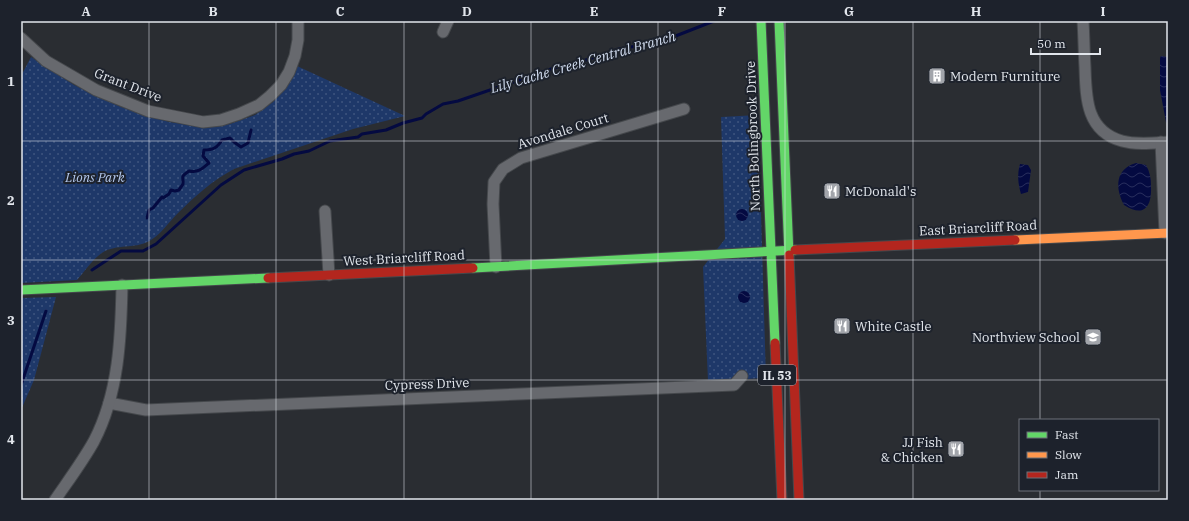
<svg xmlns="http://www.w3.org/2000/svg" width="1189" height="521" font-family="'IBM Plex Serif',serif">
<defs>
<pattern id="park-dots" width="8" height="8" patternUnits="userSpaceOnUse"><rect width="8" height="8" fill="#1e3869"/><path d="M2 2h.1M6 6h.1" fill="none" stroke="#3e557f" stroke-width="1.8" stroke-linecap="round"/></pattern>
<pattern id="water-waves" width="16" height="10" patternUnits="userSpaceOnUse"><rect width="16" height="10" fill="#040a41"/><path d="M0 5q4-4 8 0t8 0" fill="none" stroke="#282e5d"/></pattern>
</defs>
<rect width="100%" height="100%" fill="#2a2d32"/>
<g fill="url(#park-dots)">
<path d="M31,57L74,85L121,107L169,122L203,127L230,124L255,115L273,102L287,85L297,66L405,116L353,129L234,169C213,180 194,197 177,214C168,223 162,233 151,240C137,249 120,244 105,251C94,257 85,271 77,280L21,283V76Z"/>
<path d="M758,115L766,378L708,381L703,267L725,239L721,117Z"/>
<path d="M56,297L34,380L21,410V298Z"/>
</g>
<g fill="url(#water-waves)">
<path d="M1161,56L1168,57V124L1166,122L1160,90V58Z"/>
<path d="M1136,163L1146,165C1150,172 1151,179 1151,186C1152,207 1144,218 1124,205C1115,188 1115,169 1136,163Z"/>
<path d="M1020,164L1028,165L1031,170L1028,192L1021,194C1018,184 1017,174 1020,164Z"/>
<circle cx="742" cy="215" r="6"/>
<circle cx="744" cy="297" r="6"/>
</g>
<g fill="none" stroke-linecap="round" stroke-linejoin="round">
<g stroke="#040a41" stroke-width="3">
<path d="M147,218L149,210L153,208L162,197L163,198L169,194L171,190L175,191L179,190C180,188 182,186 183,184C184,176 179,178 189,171C198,173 202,169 209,163L203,156L204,150C213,150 217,148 222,140L230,138L234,142L241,147L248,143L251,130"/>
<path d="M92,270L121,251H143L156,244L221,185L244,170L282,159L294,154L309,151L330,141L358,137L362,134L386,130L403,123L422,118L426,114L443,104L458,101L557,67L580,62L619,49L643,45L648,42L673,37L714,21"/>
<path d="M21,385L46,311"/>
</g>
<g stroke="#45484c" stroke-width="13">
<g id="street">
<path d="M1083,21C1084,36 1084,52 1085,67C1086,98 1086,131 1122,141C1136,145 1153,143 1168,142"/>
<path d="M443,32L448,21"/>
<path d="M21,38L46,61L96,90L148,111L203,122L221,120L239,114L259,105L270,96L281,85L289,72L295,56L298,40V21"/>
<path d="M1161,142L1165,233"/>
<path d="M325,211L329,275"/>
<path d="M496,267L493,204L494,182L503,169L521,158L684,109"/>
<path d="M109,403L146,410L734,385L742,376"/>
<path d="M55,500C68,481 83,461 94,441C119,393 121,337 122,285"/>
</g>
</g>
<g stroke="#45484c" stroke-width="11">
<g id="fast">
<path d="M761,21L775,343"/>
<path d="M779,21L789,255"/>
<path d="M473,268L795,250"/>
<path d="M21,290L268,278"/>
</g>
</g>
<g stroke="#45484c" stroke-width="11">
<path id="slow" d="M1015,240L1168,233"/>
</g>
<g stroke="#45484c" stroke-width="11">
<g id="jam">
<path d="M795,250L1015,240"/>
<path d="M789,255L799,500"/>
<path d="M268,278L473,268"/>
<path d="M775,343L782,500"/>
</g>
</g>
<use href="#street" stroke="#67696e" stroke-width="11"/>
<use href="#fast" stroke="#63d668" stroke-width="9"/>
<use href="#slow" stroke="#ff974d" stroke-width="9"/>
<use href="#jam" stroke="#b3261e" stroke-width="9"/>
</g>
<path fill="none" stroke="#e2e6ec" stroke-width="1" stroke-opacity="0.55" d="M149,21V500M276,21V500M404,21V500M531,21V500M658,21V500M785,21V500M913,21V500M1040,21V420M21,141H1168M21,260H1168M21,380H1168M1040,490V500"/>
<defs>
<g id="building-square" transform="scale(0.9)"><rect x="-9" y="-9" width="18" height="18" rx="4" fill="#a2a5ab" stroke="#1d222c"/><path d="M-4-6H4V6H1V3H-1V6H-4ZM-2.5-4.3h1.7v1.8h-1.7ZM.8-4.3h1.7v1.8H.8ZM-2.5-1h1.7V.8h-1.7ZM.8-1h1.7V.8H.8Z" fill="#fff"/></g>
<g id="restaurant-square" transform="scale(0.9)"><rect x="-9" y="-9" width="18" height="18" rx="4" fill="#a2a5ab" stroke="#1d222c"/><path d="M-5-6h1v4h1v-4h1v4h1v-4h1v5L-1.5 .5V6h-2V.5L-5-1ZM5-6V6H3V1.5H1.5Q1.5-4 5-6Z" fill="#fff"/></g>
<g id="school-square" transform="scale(0.9)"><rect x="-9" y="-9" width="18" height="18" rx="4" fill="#a2a5ab" stroke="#1d222c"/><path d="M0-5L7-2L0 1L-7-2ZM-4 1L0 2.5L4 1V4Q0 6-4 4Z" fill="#fff"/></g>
</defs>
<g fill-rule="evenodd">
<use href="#building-square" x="937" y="76"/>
<use href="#restaurant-square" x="832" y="191"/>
<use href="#restaurant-square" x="842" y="326"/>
<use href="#school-square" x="1093" y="337"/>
<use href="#restaurant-square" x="956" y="449"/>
</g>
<g text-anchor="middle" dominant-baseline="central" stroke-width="4" stroke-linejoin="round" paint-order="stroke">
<rect fill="#1d222c" stroke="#a7abb2" stroke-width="1" x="758" y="365" width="38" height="20" rx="3"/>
<g font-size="12" font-weight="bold" fill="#e2e6ec">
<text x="777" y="375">IL 53</text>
</g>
<g font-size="13" fill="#e2e6ec" stroke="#1d222c" text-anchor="start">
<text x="950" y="76">Modern Furniture</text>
<text x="845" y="191">McDonald's</text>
<text x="855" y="326">White Castle</text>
<text x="1080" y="337" text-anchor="end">Northview School</text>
<text x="943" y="442" text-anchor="end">JJ Fish<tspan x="943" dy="15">&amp; Chicken</tspan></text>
</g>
<g font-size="13" fill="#e2e6ec" stroke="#1d222c">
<text transform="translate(128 85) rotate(21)">Grant Drive</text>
<text transform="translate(563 131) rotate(-17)">Avondale Court</text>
<text transform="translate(753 136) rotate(-92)">North Bolingbrook Drive</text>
<text transform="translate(978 228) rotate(-3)">East Briarcliff Road</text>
<text transform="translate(404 258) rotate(-3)">West Briarcliff Road</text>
<text transform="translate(427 384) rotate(-2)">Cypress Drive</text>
</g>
<g font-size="13" font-style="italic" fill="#b5c9ee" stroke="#1d222c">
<text x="95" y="177">Lions Park</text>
</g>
<g font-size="14" font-style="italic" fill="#d1dcef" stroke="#1d222c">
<text transform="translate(583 62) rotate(-16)">Lily Cache Creek Central Branch</text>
</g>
</g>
<rect width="1189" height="521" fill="none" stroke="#1d222c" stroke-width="44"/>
<rect x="1019" y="419" width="140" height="72" fill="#1d222c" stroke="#6c7079"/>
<rect x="1027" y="432" width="20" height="6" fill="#63d668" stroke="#6c7079"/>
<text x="1055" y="439" font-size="12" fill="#e2e6ec">Fast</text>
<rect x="1027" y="452" width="20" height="6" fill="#ff974d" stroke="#6c7079"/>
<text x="1055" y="459" font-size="12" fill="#e2e6ec">Slow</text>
<rect x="1027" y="472" width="20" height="6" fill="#b3261e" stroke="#6c7079"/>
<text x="1055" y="479" font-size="12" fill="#e2e6ec">Jam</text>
<path d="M1031 48v6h69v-6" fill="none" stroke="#e2e6ec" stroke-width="2"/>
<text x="1037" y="48" font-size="12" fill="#e2e6ec" stroke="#1d222c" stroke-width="3" paint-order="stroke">50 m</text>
<rect x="22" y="22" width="1145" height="477" fill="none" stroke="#e2e6ec" stroke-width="1.5"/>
<g font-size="13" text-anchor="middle" font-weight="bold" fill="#e2e6ec">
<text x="86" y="16">A</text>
<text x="213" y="16">B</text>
<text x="340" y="16">C</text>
<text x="467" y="16">D</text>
<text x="594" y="16">E</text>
<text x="722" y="16">F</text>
<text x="849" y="16">G</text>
<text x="976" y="16">H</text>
<text x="1103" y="16">I</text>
<text x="11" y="86">1</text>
<text x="11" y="205">2</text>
<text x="11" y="325">3</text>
<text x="11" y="444">4</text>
</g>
</svg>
